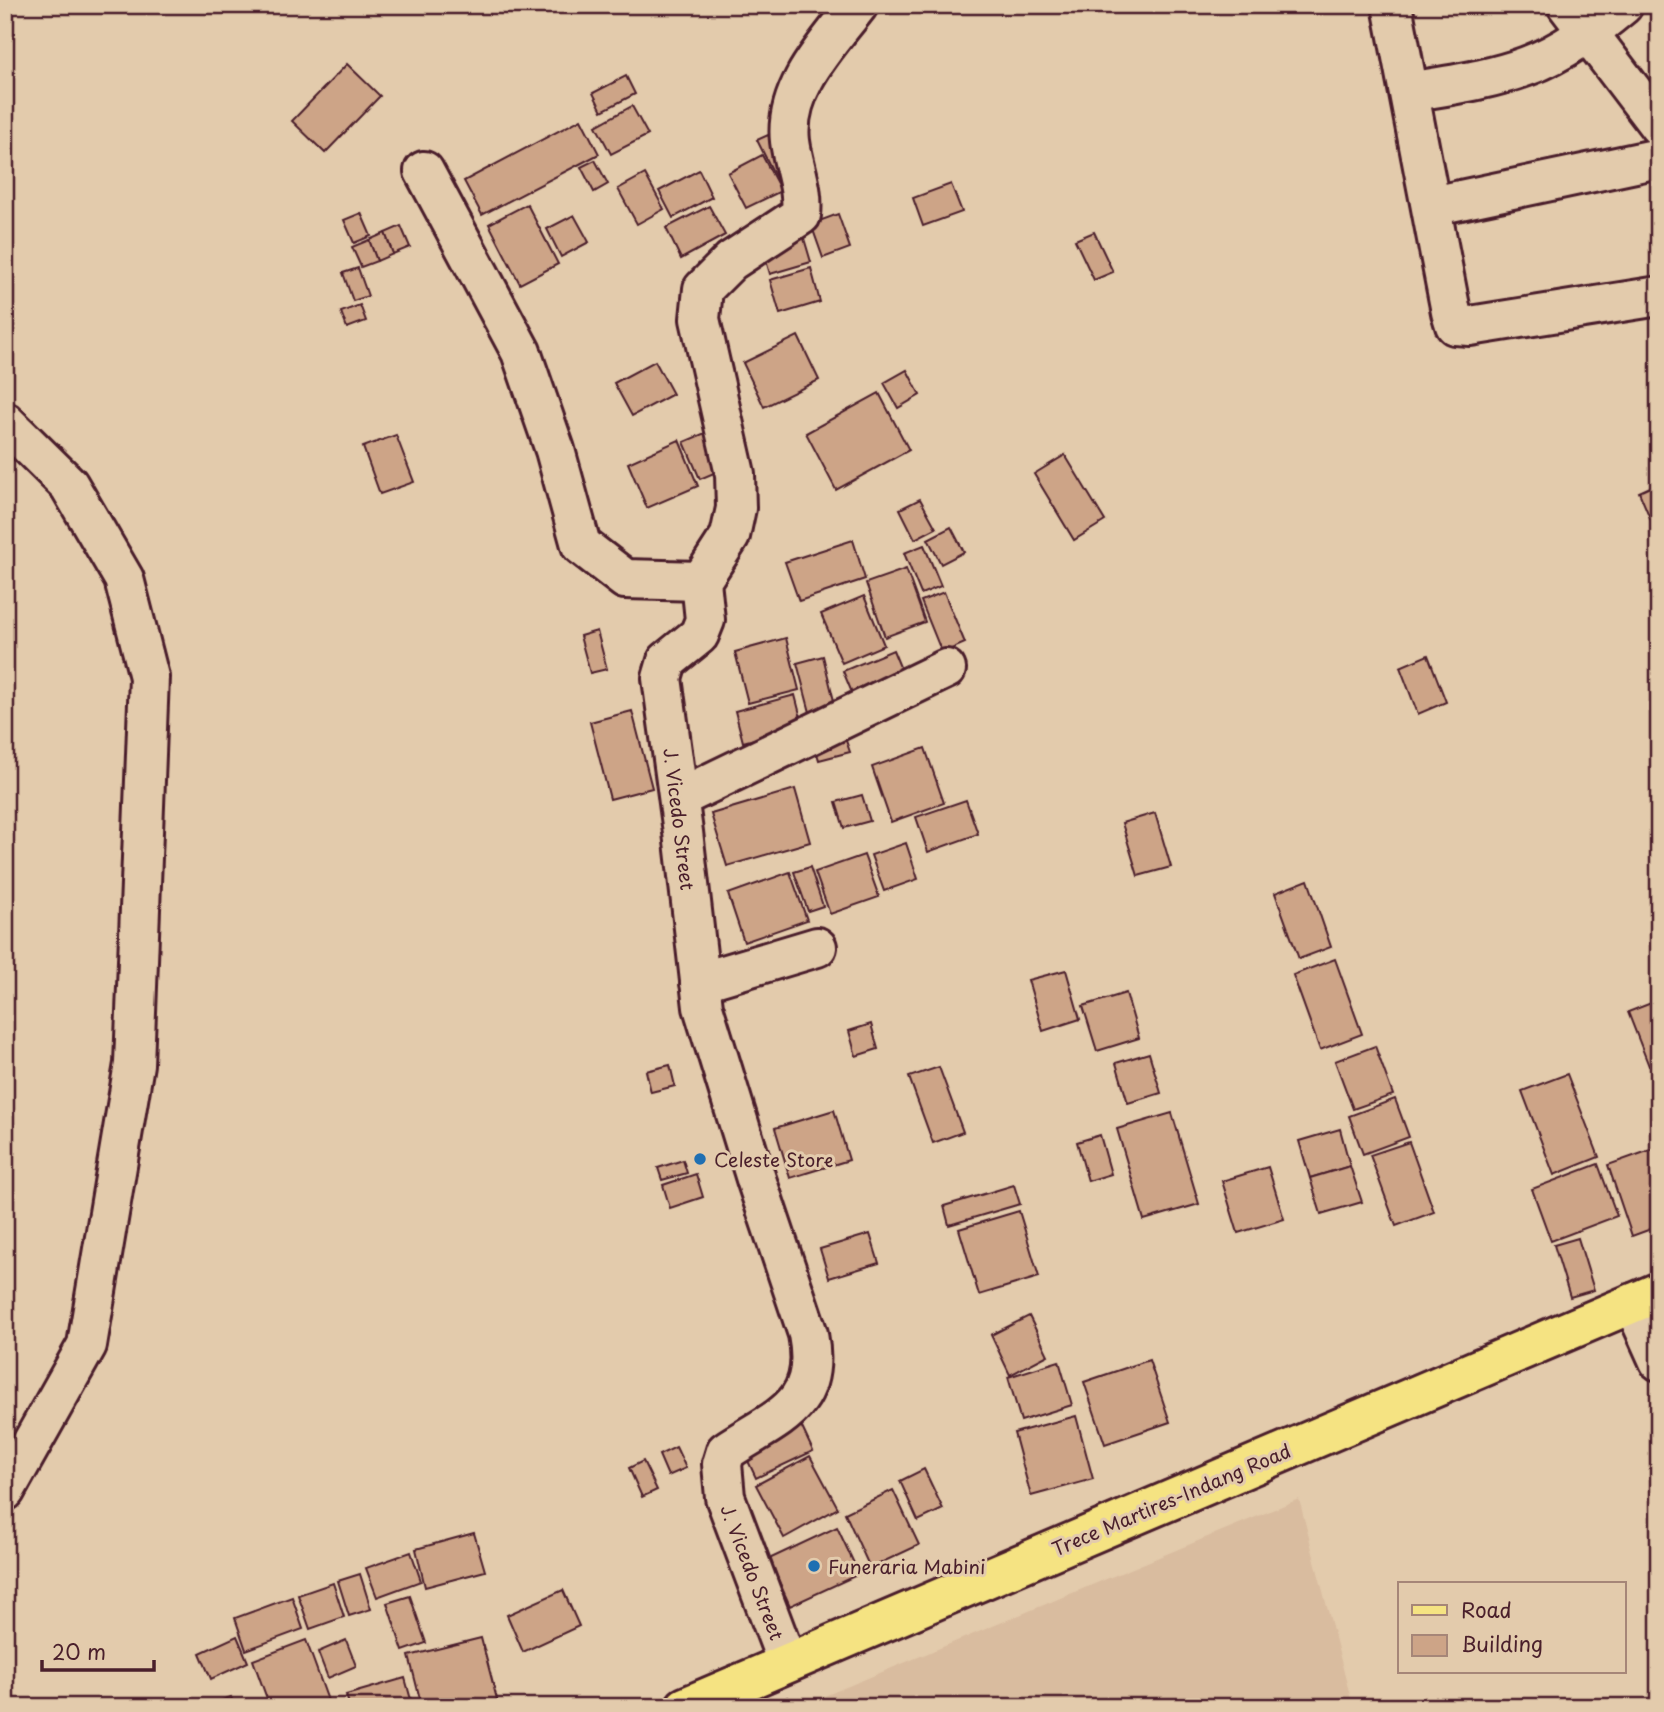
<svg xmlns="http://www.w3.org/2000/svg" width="1664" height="1712" font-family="'Playpen Sans',sans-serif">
<rect width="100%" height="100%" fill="#e3cbac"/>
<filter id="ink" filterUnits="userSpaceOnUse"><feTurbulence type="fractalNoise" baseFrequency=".0143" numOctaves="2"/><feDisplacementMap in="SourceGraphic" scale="14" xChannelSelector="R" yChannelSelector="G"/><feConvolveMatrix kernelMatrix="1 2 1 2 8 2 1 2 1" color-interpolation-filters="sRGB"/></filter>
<g filter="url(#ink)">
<path fill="#d9bc9f" d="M1299,1499L1353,1707H798Z"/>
<g fill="#cda487" stroke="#4a1f2b" stroke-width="2">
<path d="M347,64L380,96L325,153L292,121Z"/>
<path d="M626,76L635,94L602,111L593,93Z"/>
<path d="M632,106L648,135L611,154L596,126Z"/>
<path d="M581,119L599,154L482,215L464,181Z"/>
<path d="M768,135L787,171L776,178L757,140Z"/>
<path d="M762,155L781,191L746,208L728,173Z"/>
<path d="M595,160L608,184L594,192L581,167Z"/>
<path d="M699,170L712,197L673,218L659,191Z"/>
<path d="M645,174L664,209L637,224L618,189Z"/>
<path d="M951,184L962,212L923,226L913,198Z"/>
<path d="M527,204L558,264L520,284L489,224Z"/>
<path d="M709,206L725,235L681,259L666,228Z"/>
<path d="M361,213L371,236L354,243L344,220Z"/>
<path d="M838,214L850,248L823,258L811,224Z"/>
<path d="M574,215L589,242L561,257L547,229Z"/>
<path d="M401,226L410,247L393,254L385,233Z"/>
<path d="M1094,232L1113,272L1094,280L1075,240Z"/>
<path d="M385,233L393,254L377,261L369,240Z"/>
<path d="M803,235L811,262L770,274L762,247Z"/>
<path d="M369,240L377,261L361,267L352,247Z"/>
<path d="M358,268L368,296L353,301L343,273Z"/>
<path d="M811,268L820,302L780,314L770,280Z"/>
<path d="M360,305L366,321L347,328L341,312Z"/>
<path d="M798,336L819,380L764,407L743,363Z"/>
<path d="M655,361L673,394L632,416L614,383Z"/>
<path d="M907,370L920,395L898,408L884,383Z"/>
<path d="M879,393L909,450L836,490L806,433Z"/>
<path d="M705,433L721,470L700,479L684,442Z"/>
<path d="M396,435L414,482L380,494L363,447Z"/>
<path d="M679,440L698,486L647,508L628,463Z"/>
<path d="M1065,455L1105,521L1074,540L1034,474Z"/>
<path d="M1659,483V539L1639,492Z"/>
<path d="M920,499L936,528L915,539L900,509Z"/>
<path d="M951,527L964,552L941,564L928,539Z"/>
<path d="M853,540L865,579L799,601L785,562Z"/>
<path d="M924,545L941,586L921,594L904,553Z"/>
<path d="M906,569L925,622L885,637L866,583Z"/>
<path d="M944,592L965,643L942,653L921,601Z"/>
<path d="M864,596L884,645L842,663L821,614Z"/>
<path d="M597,631L607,669L590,673L580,636Z"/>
<path d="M786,638L799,690L748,703L735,652Z"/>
<path d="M893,650L905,679L855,700L843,671Z"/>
<path d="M1428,655L1446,702L1418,714L1400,667Z"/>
<path d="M823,656L836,709L811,716L797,663Z"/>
<path d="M795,695L803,726L743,742L735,711Z"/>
<path d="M632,711L652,788L610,799L590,722Z"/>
<path d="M844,735L850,752L819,760L814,744Z"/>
<path d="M925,748L944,803L891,822L872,767Z"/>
<path d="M795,789L810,842L727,866L711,814Z"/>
<path d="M862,795L870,821L844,828L836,802Z"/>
<path d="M966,800L978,834L928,852L916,817Z"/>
<path d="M1155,813L1171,867L1138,876L1122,823Z"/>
<path d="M906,843L918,879L884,891L871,855Z"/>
<path d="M864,855L879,897L830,914L815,872Z"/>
<path d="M810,867L823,906L808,911L794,872Z"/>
<path d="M790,872L807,920L744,942L728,894Z"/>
<path d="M1308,880L1331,947L1299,959L1275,893Z"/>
<path d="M1335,959L1362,1034L1320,1050L1293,975Z"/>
<path d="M1066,970L1080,1019L1043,1031L1028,980Z"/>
<path d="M1126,993L1139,1038L1097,1051L1083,1006Z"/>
<path d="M1659,1000V1062L1649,1066L1628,1012Z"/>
<path d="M871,1024L878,1049L856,1056L849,1031Z"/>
<path d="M1375,1046L1393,1095L1353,1109L1335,1061Z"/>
<path d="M1149,1053L1161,1093L1128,1103L1116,1063Z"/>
<path d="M670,1065L675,1086L651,1092L646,1071Z"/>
<path d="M939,1067L963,1132L933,1143L909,1077Z"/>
<path d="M1567,1074L1599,1157L1554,1175L1522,1091Z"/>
<path d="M1395,1099L1409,1137L1363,1154L1349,1116Z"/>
<path d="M834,1110L849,1160L790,1178L775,1128Z"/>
<path d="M1172,1113L1199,1204L1144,1220L1117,1129Z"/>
<path d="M1340,1129L1350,1166L1310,1178L1299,1141Z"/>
<path d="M1100,1135L1111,1174L1088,1181L1077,1142Z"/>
<path d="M1409,1142L1434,1212L1396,1226L1370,1155Z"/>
<path d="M1659,1147V1226L1632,1236L1608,1165Z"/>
<path d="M683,1160L687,1173L662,1180L658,1168Z"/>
<path d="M1598,1164L1617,1216L1551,1241L1532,1189Z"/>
<path d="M1350,1166L1362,1202L1321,1214L1310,1178Z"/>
<path d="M1268,1167L1284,1219L1238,1233L1222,1181Z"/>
<path d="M696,1174L703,1197L670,1208L663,1185Z"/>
<path d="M1014,1185L1020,1204L949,1225L944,1206Z"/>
<path d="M1019,1211L1039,1277L979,1295L959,1229Z"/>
<path d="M870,1234L879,1263L829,1278L820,1249Z"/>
<path d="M1578,1238L1594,1290L1570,1297L1554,1245Z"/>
<path d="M1029,1316L1048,1355L1010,1375L991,1335Z"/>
<path d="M1149,1360L1170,1422L1105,1444L1084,1382Z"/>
<path d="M1059,1361L1072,1405L1021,1421L1008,1377Z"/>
<path d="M1076,1416L1093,1479L1031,1496L1014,1433Z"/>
<path d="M798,1419L813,1451L756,1478L741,1446Z"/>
<path d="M676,1447L686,1468L668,1476L659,1455Z"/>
<path d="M810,1456L838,1508L784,1538L756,1485Z"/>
<path d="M643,1461L657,1490L642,1497L629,1468Z"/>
<path d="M924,1469L943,1509L918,1521L900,1481Z"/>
<path d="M893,1490L919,1545L870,1568L845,1513Z"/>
<path d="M837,1527L859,1574L790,1606L769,1559Z"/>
<path d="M474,1533L485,1571L425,1587L416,1549Z"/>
<path d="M411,1552L421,1581L377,1597L366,1568Z"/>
<path d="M360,1574L371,1609L349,1616L338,1581Z"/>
<path d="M333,1583L344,1617L310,1629L298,1595Z"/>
<path d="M563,1590L579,1626L523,1652L507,1615Z"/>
<path d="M410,1596L426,1643L403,1651L387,1603Z"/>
<path d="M292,1597L303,1629L246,1650L235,1618Z"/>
<path d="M237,1636L248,1662L211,1679L200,1653Z"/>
<path d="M481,1638L499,1707H422L409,1656Z"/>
<path d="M306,1640L330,1706L270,1707L253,1660Z"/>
<path d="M346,1640L356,1666L328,1678L318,1652Z"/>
<path d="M405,1678L413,1707H350L346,1695Z"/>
<path d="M231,1697L235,1707H201Z"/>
<path d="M788,1697L792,1707H773L772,1704Z"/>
</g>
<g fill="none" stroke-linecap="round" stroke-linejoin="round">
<g stroke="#4a1f2b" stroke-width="44">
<g id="minor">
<path d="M1392,5L1451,312L1455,325L1470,326L1659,296"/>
<path d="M1567,5L1659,126"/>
<path d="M1410,92C1449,85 1490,80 1527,66C1563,53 1594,29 1623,5"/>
<path d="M424,171L521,352L555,450L581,545L625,579L701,581"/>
<path d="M1432,206L1659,158"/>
<path d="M5,422L69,485L124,579L149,677L134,1064L87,1345L5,1491"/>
<path d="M679,798L946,669"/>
<path d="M700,982L817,947"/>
<path d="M1633,1303L1659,1361"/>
<path d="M787,1662L725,1497L722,1464L726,1451C777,1417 822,1407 808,1334L756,1179L703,1007L683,832L662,678L667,661L699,635L705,620L701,581L730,536L736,508L735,474L700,319L703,289L731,261L801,215C804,188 793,166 790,141C784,88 828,44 858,5"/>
</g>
</g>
<g stroke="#4a1f2b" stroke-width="44">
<path id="major" d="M685,1707L1659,1292"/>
</g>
<use href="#minor" stroke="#e3cbac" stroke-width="38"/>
<use href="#major" stroke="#f5e382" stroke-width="38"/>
</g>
</g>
<g fill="#1f6fb2" stroke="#e3cbac" stroke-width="2.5">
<circle cx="700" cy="1159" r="7"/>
<circle cx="814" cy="1566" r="7"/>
</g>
<g text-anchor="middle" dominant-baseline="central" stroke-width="6" stroke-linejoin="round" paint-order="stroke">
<g font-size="19" fill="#4a1f2b" stroke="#e3cbac">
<text transform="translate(680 819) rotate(83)">J. Vicedo Street</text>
<text transform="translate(1171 1499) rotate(-23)">Trece Martires-Indang Road</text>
<text transform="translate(753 1572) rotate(69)">J. Vicedo Street</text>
</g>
<g font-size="19" fill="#4a1f2b" stroke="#e3cbac" text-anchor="start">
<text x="714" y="1159">Celeste Store</text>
<text x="828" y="1566">Funeraria Mabini</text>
</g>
</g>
<rect width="1664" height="1712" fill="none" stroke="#e3cbac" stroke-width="28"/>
<rect x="14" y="14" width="1636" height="1684" fill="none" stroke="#4a1f2b" stroke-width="2.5" filter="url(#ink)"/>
<rect x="1398" y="1582" width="228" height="91" fill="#e3cbac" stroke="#a68678" stroke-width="2"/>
<rect x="1412" y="1605" width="35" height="10" fill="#f5e382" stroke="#a68678" stroke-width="2"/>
<text x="1461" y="1618" font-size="21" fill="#4a1f2b">Road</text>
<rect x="1412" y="1635" width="35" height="21" fill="#cda487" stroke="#a68678" stroke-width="2"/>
<text x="1461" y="1652" font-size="21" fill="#4a1f2b">Building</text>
<path d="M42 1660v10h112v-10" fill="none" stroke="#4a1f2b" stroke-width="3.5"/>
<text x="52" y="1660" font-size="21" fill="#4a1f2b" stroke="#e3cbac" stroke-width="5" paint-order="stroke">20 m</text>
</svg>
